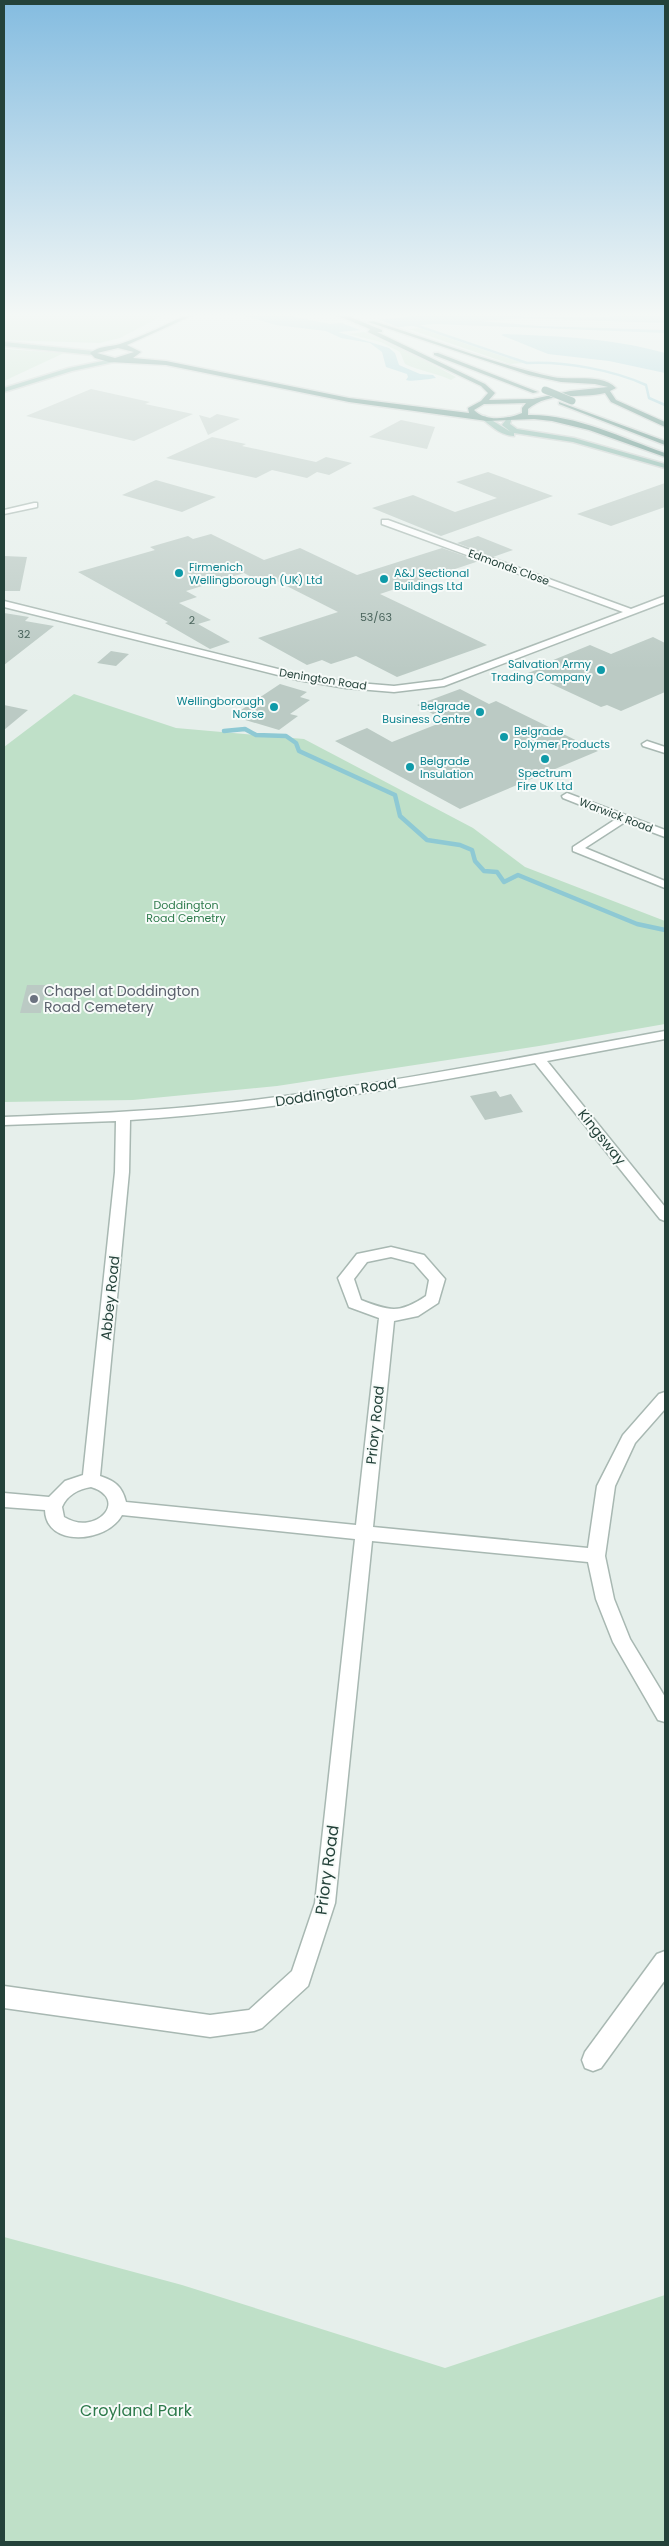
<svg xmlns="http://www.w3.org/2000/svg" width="669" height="2546" font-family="Poppins,sans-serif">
<rect width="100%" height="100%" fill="#e6efeb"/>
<g fill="#bfe0c8">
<path d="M43,313H168L120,338L100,343L4,340V315Z"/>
<path d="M419,328L523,363L510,364L409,329Z"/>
<path d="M364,332L411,353L456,377L451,380C436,373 420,371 405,364L400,352L381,342L348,334Z"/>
<path d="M4,349L64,353L4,381Z"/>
<path d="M74,694L176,728L304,739L473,828L525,867L665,921V1024L539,1046L277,1086L133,1100L4,1102V747Z"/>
<path d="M4,2237L182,2285L445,2368L665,2295V2542H4Z"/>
</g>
<g fill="#8ec9d4">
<path d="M235,313H277L330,324L451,313H509L523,317H619L568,313H615L665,317V323L523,318L480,321L539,326L665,330V333L435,324L338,332L389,348L395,353L399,365L420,374L433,375L436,378C429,379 411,382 406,380L408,377L407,374L386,367L382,352L370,343L341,338L326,331L276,325Z"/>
<path d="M504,334C558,336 613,338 665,353V373L609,361L548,354L501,335Z"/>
</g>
<path fill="#e6efeb" d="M376,318L402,329L365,332L339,322Z"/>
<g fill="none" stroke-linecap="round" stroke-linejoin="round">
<path stroke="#8ec9d4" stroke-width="2.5" d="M412,324L527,363C564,361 613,370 646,385L649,398L665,405"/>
<path stroke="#8ec9d4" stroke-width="4.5" d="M224,731L245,729L256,735L286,736L296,743L299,751L395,795L400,816L427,840L460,845L472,850L475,861L484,871L497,872L504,882L518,875L637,924L665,930"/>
</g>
<g fill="#bbcac4">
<path d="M91,389L150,402L145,404L193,414L134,441L26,416Z"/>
<path d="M217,414L240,419L208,435L199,415L210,418Z"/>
<path d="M401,420L435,427L427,449L369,437Z"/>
<path d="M212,437L246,444L242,446L316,462L326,457L352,463L329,475L317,472L307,478L272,470L256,478L166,458Z"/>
<path d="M488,472L553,496L441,536L372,508L413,495L455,512L497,498L456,482Z"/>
<path d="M156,480L216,497L182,512L122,495Z"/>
<path d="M665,483V507L611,526L577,514Z"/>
<path d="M211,534L264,560L300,548L357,575L442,548L479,561L380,594L487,645L397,677L356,656L331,664L322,660L307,665L258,638L338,612L267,576L257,580L244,573L186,591L197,597L179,603L211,620L198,624L230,642L210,649L165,623L168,622L78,572L155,550L150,547L188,536L193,539Z"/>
<path d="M478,536L513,550L493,557L457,543Z"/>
<path d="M4,556L27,557L20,591H4Z"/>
<path d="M4,613L29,617L25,621L54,626L4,665Z"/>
<path d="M653,637L665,643V692L621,711L607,705L601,707L528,673L550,665L546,663L590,645L611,654Z"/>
<path d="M111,651L129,654L116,666L97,663Z"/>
<path d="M280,684L307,692L300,697L310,700L290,714L298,716L279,730L232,716Z"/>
<path d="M460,689L489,704L496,701L598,751L460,809L335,741L367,728L392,742L445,721L417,705Z"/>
<path d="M4,705L28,710L4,730Z"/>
<path d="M27,985H47L41,1013H20Z"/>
<path d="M496,1091L500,1097L511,1094L523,1112L485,1120L470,1096Z"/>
</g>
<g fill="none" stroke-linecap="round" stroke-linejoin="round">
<g stroke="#a8b8b2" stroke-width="3">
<g id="minor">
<path d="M34,503H37V507L4,514V510Z"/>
<path d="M382,520H388L631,609L665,596V602L444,686L394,692L346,688L298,680L4,607V601L298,674L346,682L394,686L442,680L623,612L382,524Z"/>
<path d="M647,741L665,747V753L643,746L642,744Z"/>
<path d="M567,793L665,830V837L625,822L585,848L665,881V888L573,851V847L616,819L563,798L562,796Z"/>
<path d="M665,1031V1039L547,1061L665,1207V1221L660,1219L535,1063C401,1088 266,1111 130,1120L129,1172L100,1476C115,1481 122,1486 126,1502L356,1525L379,1318L349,1307L338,1278L357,1254L391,1247L424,1255L445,1279L438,1303L418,1316L394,1321L373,1527L588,1548L597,1486L623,1435L659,1394L665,1392V1409L635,1443L615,1486L605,1556L614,1599L630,1639L665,1697V1722L658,1720L613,1642L596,1599L588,1562L372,1541L335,1903L308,1986L262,2028L254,2031L210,2037L4,2008V1986L210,2015L249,2010L292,1971L315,1903L355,1539L122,1515C107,1543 46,1548 45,1510L4,1507V1493L49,1497L65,1481L83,1475L115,1172L116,1121L4,1125V1117C75,1114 147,1112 218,1104C368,1088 517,1058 665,1031ZM391,1257L414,1263L429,1280L426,1296C400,1314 389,1311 361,1300L354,1279L367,1262ZM91,1487C130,1499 96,1537 64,1517L62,1507C67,1495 79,1489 91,1487Z"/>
<path d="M665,1951V1980L601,2068L593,2071L585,2068L582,2060L585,2052L657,1954Z"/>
</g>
</g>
<g stroke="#c2cac8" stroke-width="3">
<g id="major">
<path d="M4,342L93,351L96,353L93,355L4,346Z"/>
<path d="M117,358L119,361L72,371L4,392V388L69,368Z"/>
<path d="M481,416H485L511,432L502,425L508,417H512L510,424L517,429L574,438L665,464V468L573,442L514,433V436C501,436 490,425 481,418Z"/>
</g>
</g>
<g stroke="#c2cac8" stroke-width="3">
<g id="highway">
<path d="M190,313H198L127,345L141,352L133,358L166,361L349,398L469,413L468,408L481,401L488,393L481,386L368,332L370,329L331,313H340L382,330V332H377L485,384L495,393L489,400L533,399L570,391L608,387L595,384L561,382L529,375L368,322L373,321C433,340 492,363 553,377C572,381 602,373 616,388L610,391L616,400L665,422V427L611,402L605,393C580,399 549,391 528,409V415C575,414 622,438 665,453V457L589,430L552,421L534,419L487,421L349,402L166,365L109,362L95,358L90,353C99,346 109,347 120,344C144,336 167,324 190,313ZM118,348L134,352L115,358L97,353ZM526,403L522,408V413C508,419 485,422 474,410L484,404Z"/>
<path d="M434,353H438L538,392L533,393L434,355Z"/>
<path d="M559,402L665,441V445L559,404Z"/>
</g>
</g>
<use href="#minor" fill="#fff" fill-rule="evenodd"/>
<use href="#major" fill="#6aa596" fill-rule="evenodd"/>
<use href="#highway" fill="#2f6f62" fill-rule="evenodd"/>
<g stroke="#c2cac8" stroke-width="8" stroke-linecap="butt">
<path id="highway-bridge" d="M545,390L572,401"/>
</g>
<use href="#highway-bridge" stroke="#2f6f62" stroke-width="7"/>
</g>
<linearGradient id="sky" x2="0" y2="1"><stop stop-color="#84bce0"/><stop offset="0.47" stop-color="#f4f8f6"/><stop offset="1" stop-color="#f4f8f6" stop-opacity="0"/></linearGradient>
<rect width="669" height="670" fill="url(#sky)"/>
<g fill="#0f9aa8" stroke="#f7fbf9" stroke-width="2">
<circle cx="179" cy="573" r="5"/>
<circle cx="384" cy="579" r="5"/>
<circle cx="601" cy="670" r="5"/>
<circle cx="274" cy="707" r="5"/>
<circle cx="480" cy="712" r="5"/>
<circle cx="504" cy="737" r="5"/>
<circle cx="545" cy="759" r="5"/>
<circle cx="410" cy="767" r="5"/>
</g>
<circle fill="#6b7280" stroke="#f7fbf9" stroke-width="2" cx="34" cy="999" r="5"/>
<g text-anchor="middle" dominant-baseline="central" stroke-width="4" stroke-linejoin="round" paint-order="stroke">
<g font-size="11" fill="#0d838f" stroke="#f7fbf9" text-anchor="start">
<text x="189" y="567">Firmenich<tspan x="189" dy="13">Wellingborough (UK) Ltd</tspan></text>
<text x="394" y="573">A&amp;J Sectional<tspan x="394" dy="13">Buildings Ltd</tspan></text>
<text x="591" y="664" text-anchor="end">Salvation Army<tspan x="591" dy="13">Trading Company</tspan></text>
<text x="264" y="701" text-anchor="end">Wellingborough<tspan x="264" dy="13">Norse</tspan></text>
<text x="470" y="706" text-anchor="end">Belgrade<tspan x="470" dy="13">Business Centre</tspan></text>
<text x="514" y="731">Belgrade<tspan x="514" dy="13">Polymer Products</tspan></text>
<text x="420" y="761">Belgrade<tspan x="420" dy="13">Insulation</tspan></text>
<text x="545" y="773" text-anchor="middle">Spectrum<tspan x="545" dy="13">Fire UK Ltd</tspan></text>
</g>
<g font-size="11" fill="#24423a" stroke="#f7fbf9">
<text transform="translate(509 567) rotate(20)">Edmonds Close</text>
<text transform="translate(323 679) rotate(9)">Denington Road</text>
<text transform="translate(616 815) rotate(21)">Warwick Road</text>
</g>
<g font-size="11" fill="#4a645c">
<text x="376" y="617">53/63</text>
<text x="192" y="620">2</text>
<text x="24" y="634">32</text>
</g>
<g font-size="11" fill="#2d7a4b" stroke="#f7fbf9">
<text x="186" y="905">Doddington<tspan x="186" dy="13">Road Cemetry</tspan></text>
</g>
<g font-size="14" fill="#5b616d" stroke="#f7fbf9" text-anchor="start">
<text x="44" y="991">Chapel at Doddington<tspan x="44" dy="16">Road Cemetery</tspan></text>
</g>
<g font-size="14" fill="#24423a" stroke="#f7fbf9">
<text transform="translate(336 1092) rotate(-9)">Doddington Road</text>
<text transform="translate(602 1137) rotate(51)">Kingsway</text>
<text transform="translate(110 1298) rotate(-84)">Abbey Road</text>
<text transform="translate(375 1425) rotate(-84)">Priory Road</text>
</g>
<g font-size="16" fill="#24423a" stroke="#f7fbf9">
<text transform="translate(327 1870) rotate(-82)">Priory Road</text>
</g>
<g font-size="16" fill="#2d7a4b" stroke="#f7fbf9">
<text x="136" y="2410">Croyland Park</text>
</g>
</g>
<rect width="669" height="2546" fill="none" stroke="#24423a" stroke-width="10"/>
</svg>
